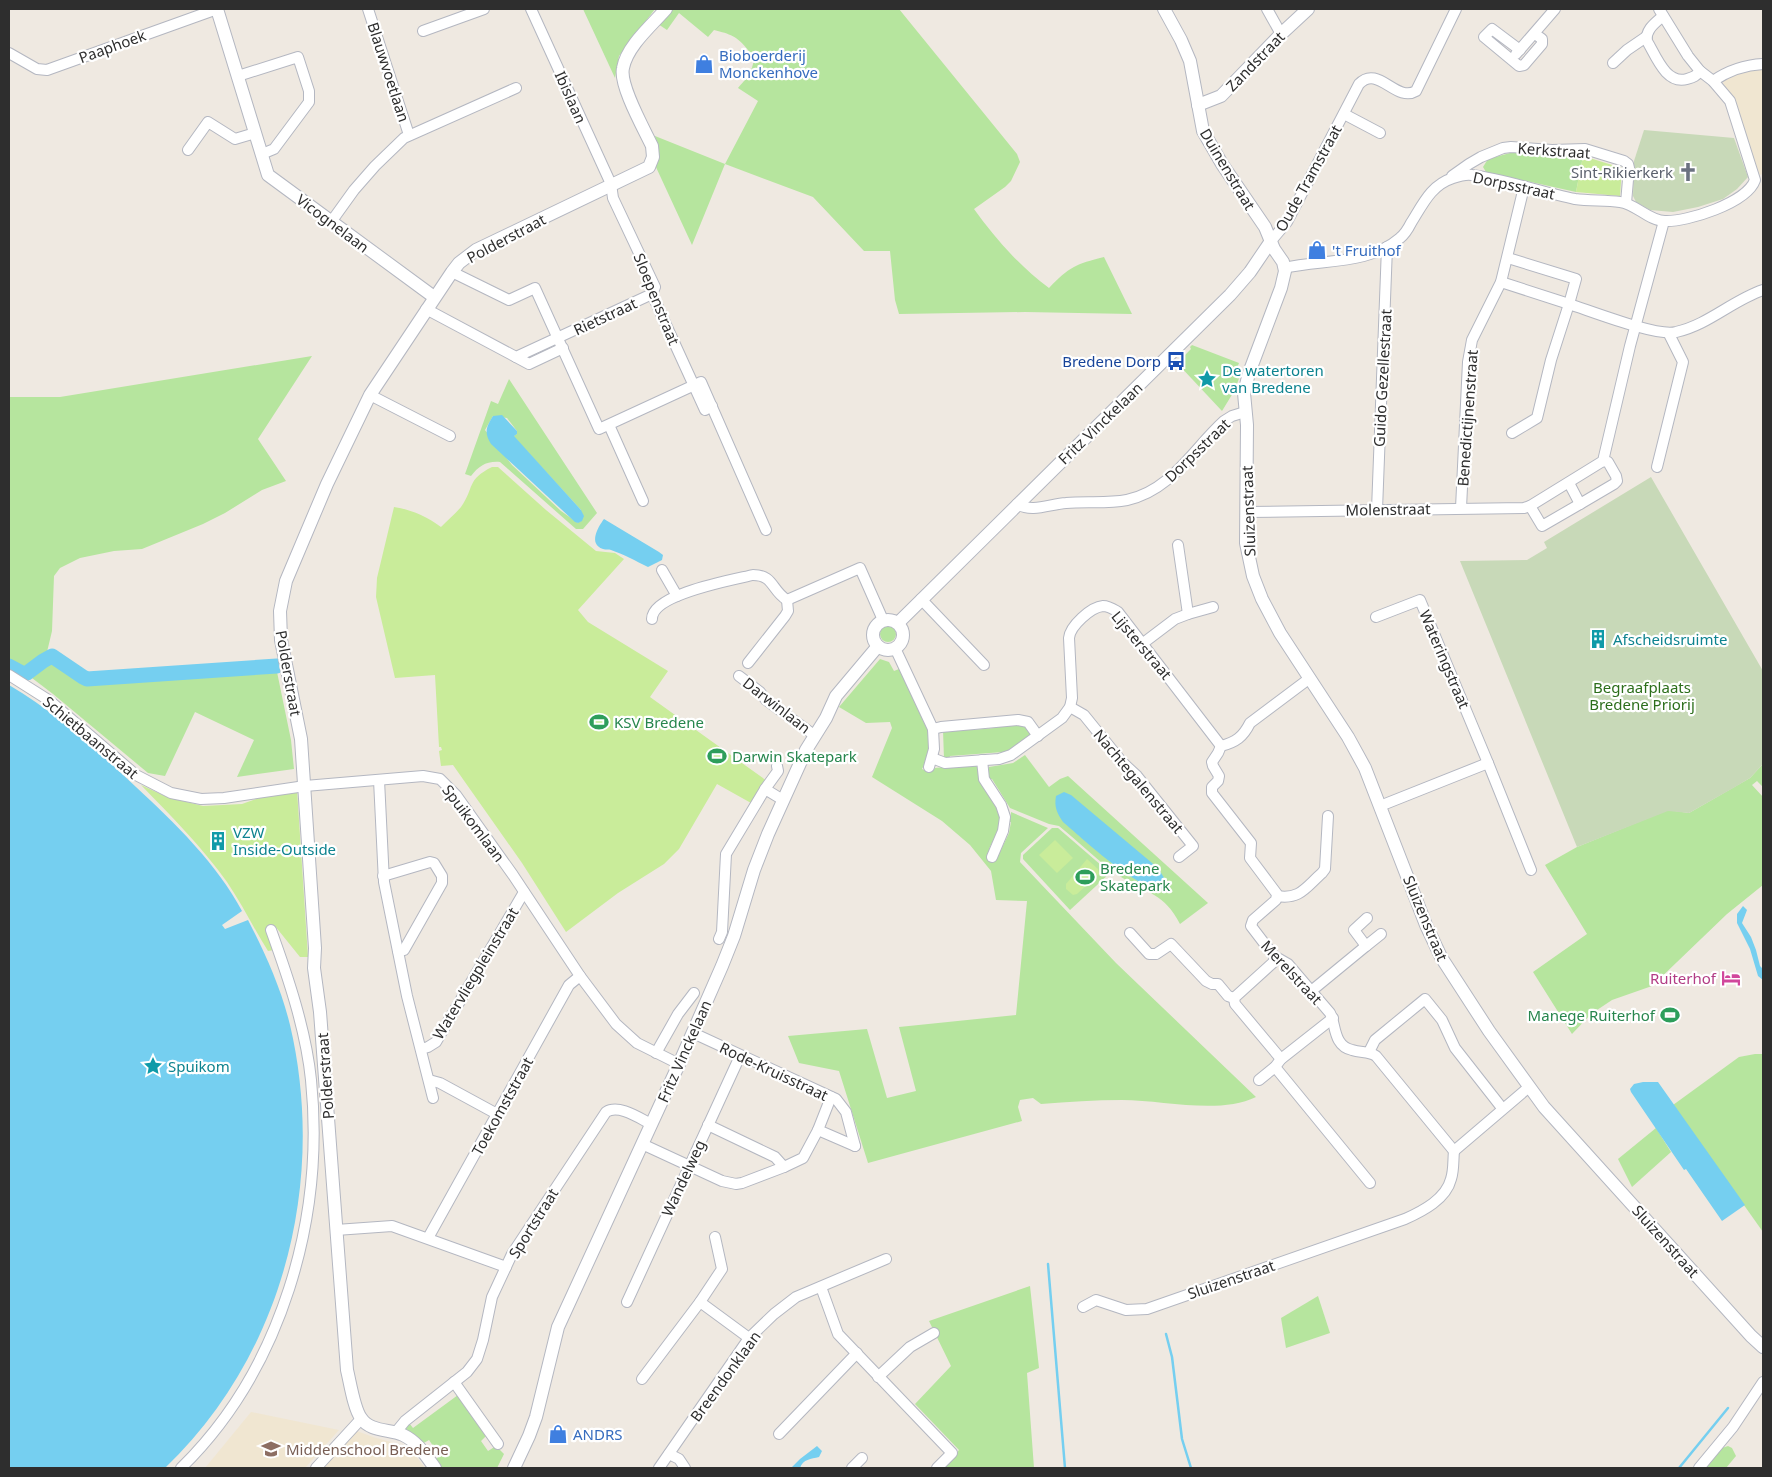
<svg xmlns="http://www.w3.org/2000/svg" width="1772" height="1477" font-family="'Noto Sans',sans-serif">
<rect width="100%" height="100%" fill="#efe9e1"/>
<g fill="#f0e6d1">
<path d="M1763,69V174L1759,175L1723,83L1724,79L1747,70Z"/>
<path d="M251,1412L339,1430L305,1468H205Z"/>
<path d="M357,1431L373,1437L409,1447L425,1468H323Z"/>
</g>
<g fill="#b6e59e" fill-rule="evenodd">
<path d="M583,9H655L619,56L615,78Z"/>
<path d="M671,9H899L1017,154L1020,162L1011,181L1005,187L974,209C995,238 1019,266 1049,288C1069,267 1076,264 1104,257L1132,314L1025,312L899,314L895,300L890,251H864L813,197L725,164L692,245L655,165L657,149L655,136L725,164L758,101L738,88C744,81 751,74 753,64C755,58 751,54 748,50C737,36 730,34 714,30L708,37L679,13L667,30L658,24Z"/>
<path d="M1526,152L1548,156H1583L1576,192L1486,172L1483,167L1488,159L1510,153Z"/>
<path d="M1192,345L1239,363L1237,368L1242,370L1237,384L1233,385L1231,388L1233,393L1222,411L1177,363L1191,349L1190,347Z"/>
<path d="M312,356L258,439L286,481L262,490L225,513L203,524L142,549L114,551L80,558L60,568L54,576L52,631L47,652L22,669L9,662V397H60Z"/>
<path d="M509,379L597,513L583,529H576L500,462C486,461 479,466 471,476L465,474L491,401L498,404ZM493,416L507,418L517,431V434L513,436L581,510L578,523L561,511L512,465L485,430Z"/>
<circle cx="888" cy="634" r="8"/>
<path d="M52,657L80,678L86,680L276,667L291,740L294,769L237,777L254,740L195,712L165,776L148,773L53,694L28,675Z"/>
<path d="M880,659L889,662L894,671L899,669C910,690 933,723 930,748C929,755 925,763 922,769L929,772L935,768L974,764L980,770L984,789L995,804H997L1001,812L1000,830H998L989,849L999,854L1009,833L1011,822H1009V819L1011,818V812L1048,828L1021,853L1020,862L1116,963L1256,1097C1219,1115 1163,1100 1122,1100C1095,1100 1068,1102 1041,1104L1033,1098L1020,1100L1018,1107L1022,1121L868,1163L839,1071L799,1063L788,1036L867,1029L887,1098L916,1091L899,1027L1016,1015L1027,901L996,900L991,871L970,845L942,821L872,777L892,728L890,722L866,723L839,707Z"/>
<path d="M1025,724L1031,734L1030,737L1009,751L1003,752L950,756L949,760L944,759L943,730L972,727V730L994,728V725Z"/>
<path d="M1025,755L1049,787L1060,779L1068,776L1208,903L1180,924C1164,893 1148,894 1121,877C1100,863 1079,842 1059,826L1049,824L1010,808L992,779L989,780L987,775L989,767L1013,763Z"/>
<path d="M1763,764V787L1757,781L1752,785L1763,797V885L1727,914L1652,986L1612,1000L1591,1014L1572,1034L1533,972L1587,934L1545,865L1577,847L1668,810L1689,813L1750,778Z"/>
<path d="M1052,828H1058L1109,872V874L1070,910L1023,859V855Z"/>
<path d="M1755,1054H1763V1232L1673,1105L1739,1057Z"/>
<path d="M1656,1128L1671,1152L1632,1187L1618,1159Z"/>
<path d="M1030,1286L1039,1368L1027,1373L1034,1468H943L959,1450L915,1404L951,1366L929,1321Z"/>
<path d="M1318,1296L1330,1333L1286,1348L1281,1318Z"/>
<path d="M458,1395L486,1436L481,1441L488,1451L496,1446L504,1454L497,1468H439L434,1460L440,1456L429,1440L422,1444L406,1431V1427L409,1423L413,1428Z"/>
<path d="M1728,1446L1732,1448L1736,1456L1726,1468H1705L1722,1448Z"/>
</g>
<g fill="#c8d9b8">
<path d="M1644,130L1734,138L1748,177L1737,189L1723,199L1698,207L1673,212L1650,210L1636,202L1633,196L1634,161Z"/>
<path d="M1651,477L1763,671V764L1750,778L1735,787L1689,813L1668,811L1577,847L1460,561L1527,560L1547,548L1544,542Z"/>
</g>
<g fill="#c9ec9a">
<path d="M1583,156L1622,168L1620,196L1576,192Z"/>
<path d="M492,467H498L546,510L596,551L615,553L624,559L578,610L588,622L668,671L650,697L767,781L751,803L717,784L679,849L664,864L618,893L566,932L522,863L453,765L441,766L439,751L442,750L441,747H439L435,675L395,678L376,597L377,578L394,507C412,510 426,516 441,527C447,521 455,514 461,507C475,487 466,480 492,467Z"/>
<path d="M141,785L167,797L203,806L242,804L262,797L297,790L308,957H300L275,926V933L281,949L268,951C254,929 242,904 227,882C202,847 171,816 141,785Z"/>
<path d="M1055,840L1073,858L1057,873L1039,855Z"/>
<path d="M1087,859L1098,869L1099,874L1077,894L1073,895L1066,889V884Z"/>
</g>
<g fill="#75cff0">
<path d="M502,415L517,431V434L514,436L581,510L584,516L582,521L578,523L575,522L491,444C484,433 486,427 493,416Z"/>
<path d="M604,519L659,552L663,555L662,560L648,567C636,561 623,554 611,550C609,549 606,550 603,549C588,544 598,527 604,519Z"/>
<path d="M9,685C56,713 96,749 136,787C174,822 218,865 242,911L222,925L225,929L248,920C265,953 281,988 290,1025C327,1182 283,1356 165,1468H9Z"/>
<path d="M1064,792L1071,795L1158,868L1166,881L1163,888C1141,894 1081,837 1063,822C1057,813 1054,807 1056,796Z"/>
<path d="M1743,906L1747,910L1742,923L1751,937L1756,950L1760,966L1763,969V980L1758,976L1750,949L1737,923V914Z"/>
<path d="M1643,1082H1658L1745,1205L1722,1221L1686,1169L1684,1170L1631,1092L1630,1089L1634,1084Z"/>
<path d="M817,1446L822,1451L819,1457C811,1459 803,1459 800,1468H791L800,1459Z"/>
</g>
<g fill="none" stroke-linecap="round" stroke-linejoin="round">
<g stroke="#75cff0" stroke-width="2.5">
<path d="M1048,1264L1065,1468"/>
<path d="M1166,1334L1172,1357L1182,1439L1191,1468"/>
<path d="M1679,1468L1728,1408"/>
</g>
<path stroke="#75cff0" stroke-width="15" d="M9,666L24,674L27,673L43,661L52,656L83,677L87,679L277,666"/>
<g stroke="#b4b7c1" stroke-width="12">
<g id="minor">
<path d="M368,9L409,135"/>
<path d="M531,9L611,184L613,198L655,287L652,294L705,410L712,406"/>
<path d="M1267,9L1281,34"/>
<path d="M1663,16C1655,23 1645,30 1647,41C1656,56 1666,85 1687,79C1694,77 1696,76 1700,71"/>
<path d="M423,31L484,9"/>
<path d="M1520,50L1492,29L1484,37L1519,66L1524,65L1542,44V39L1535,34"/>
<path d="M9,53L37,69L47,70L217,9"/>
<path d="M1516,54L1555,9"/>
<path d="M1613,63L1627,50L1646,37"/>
<path d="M238,76L298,57L309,91V102L274,149L262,154"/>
<path d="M1713,81C1729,70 1744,65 1763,64"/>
<path d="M1344,114L1380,133"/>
<path d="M188,150L208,122L235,139L255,133"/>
<path d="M1452,176L1469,164L1481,157L1503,148L1511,147L1552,150L1585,149L1624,161L1628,164L1629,168L1626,203"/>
<path d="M331,222L354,190L375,166L404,138L516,88"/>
<path d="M1271,241L1287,222L1359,84C1378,64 1396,103 1416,91L1456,9"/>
<path d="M1284,268C1322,259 1369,265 1400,238C1405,234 1408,229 1411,223C1423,204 1431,185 1453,178C1459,176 1466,174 1472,175C1507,180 1541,192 1575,199C1590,201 1605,200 1620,202C1636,204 1649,221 1665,221C1687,222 1747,203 1755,180L1730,101L1713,81L1700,71L1688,56L1659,9"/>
<path d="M452,272L509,300L535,288L599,429L701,382L766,530"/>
<path d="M1501,282L1569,304L1576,279L1508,258"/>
<path d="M426,309L516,357L652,294"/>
<path d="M516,357L529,364L563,348"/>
<path d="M370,395L450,436"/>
<path d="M609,425L643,501"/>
<path d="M1512,433L1537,418L1551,360L1569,304C1591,311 1657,337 1676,332C1708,325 1733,300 1763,290"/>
<path d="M1657,467L1683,362L1669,334"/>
<path d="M1569,483L1580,504L1614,484L1617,481L1616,476L1608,462L1603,461"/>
<path d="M1017,504C1032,513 1050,504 1066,503C1086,501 1107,504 1127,500C1171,491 1193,449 1224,421L1232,416L1245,412"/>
<path d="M1530,506L1542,526L1580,504"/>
<path d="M1461,508L1468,362L1472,340L1501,282L1524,187"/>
<path d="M1377,510L1387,247"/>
<path d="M1246,512L1524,508L1530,506L1603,461L1630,346L1664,221"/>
<path d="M1178,545L1188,614L1213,607"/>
<path d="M662,570L677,596"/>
<path d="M921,599L984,665"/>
<path d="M787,600L860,568L883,620"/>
<path d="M1376,617L1420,600L1488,763"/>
<path d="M652,619C652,594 732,580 753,575C774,575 771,590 787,600"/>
<path d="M1142,644L1175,619L1188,614"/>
<path d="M895,648L933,729L934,749L929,767"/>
<path d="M748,663L785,616L788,611L787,600"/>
<path d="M9,675L50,701L136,775L171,793L201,799L224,798L305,786L423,776L440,779L456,795L513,875L580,976L616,1024L637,1043L679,1064"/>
<path d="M739,676L760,692L766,700L814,735"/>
<path d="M1310,678L1250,723C1243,737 1236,742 1221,746L1218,753L1212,762L1213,766L1219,776L1218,781L1212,787V793L1251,843L1250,858L1277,894L1276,900L1253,920L1251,926L1274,956L1288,964L1330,1013C1336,1024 1333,1046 1352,1050C1361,1053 1369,1051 1376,1056L1454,1151"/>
<path d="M1070,707L1084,715L1122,762L1137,776L1193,846L1179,857"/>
<path d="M933,729L941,727L1018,720L1028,722L1038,736"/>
<path d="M932,758L945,763L999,759L1011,755L1062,718L1070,707L1072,698L1069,638C1070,626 1091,607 1103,606C1109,606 1113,609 1118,612L1221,746"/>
<path d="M982,760L984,779L1001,805L1005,817L1003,831L992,857"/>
<path d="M379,780L384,882L407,996L433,1098"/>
<path d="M765,789L778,771L777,766"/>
<path d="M1380,806L1488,763L1531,870"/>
<path d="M383,876L430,862L434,863L442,876V883L404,950L398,951"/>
<path d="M1277,896C1300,900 1306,887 1322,873L1325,869L1328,816"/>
<path d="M1130,933L1149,954H1156L1171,944L1206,981L1212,984H1218L1228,996L1234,998"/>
<path d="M719,939L722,932L726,854L765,789L783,800"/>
<path d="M1366,946L1381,934"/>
<path d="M1277,959L1234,998L1235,1004L1281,1059"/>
<path d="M1310,992L1366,946L1354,930L1367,918"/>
<path d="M693,1033L836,1099L846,1112L855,1146"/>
<path d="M421,1049L428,1047L436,1042L524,892"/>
<path d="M1369,1052L1375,1040L1425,999L1442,1020L1455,1048L1502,1108"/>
<path d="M656,1053L678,1014L694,993"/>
<path d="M1275,1067L1370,1183"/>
<path d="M429,1080L440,1083L497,1114"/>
<path d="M1259,1080L1275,1067L1281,1059L1333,1018"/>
<path d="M831,1097L818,1130L855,1146"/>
<path d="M708,1125L775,1157L784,1167L803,1158L818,1130"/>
<path d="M642,1144L722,1181L736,1184L742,1183L784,1167"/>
<path d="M1454,1151L1529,1087"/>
<path d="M336,1230L392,1226L506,1267"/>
<path d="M428,1238L569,985L580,976"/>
<path d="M821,1287L838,1334L952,1453L937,1468"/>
<path d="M627,1302L740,1056"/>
<path d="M700,1302L749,1338"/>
<path d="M1083,1307L1096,1300L1126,1310L1147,1309L1405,1219C1423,1211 1446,1199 1451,1179C1454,1170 1453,1160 1454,1151"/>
<path d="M878,1377L910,1347L934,1333"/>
<path d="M642,1379L700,1302L722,1269L715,1237"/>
<path d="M454,1382L498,1444"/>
<path d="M396,1432L405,1421L467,1372L477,1359L483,1340L492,1297L512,1254L606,1112C619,1104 639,1118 651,1124"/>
<path d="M779,1434L857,1353"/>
<path d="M669,1454L679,1459L685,1468"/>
<path d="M181,1468C282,1369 325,1218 311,1080C306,1030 288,977 271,930"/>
<path d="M316,1468L361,1419"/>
<path d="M659,1468L749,1338L774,1314L796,1297L886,1259"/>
<path d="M852,1468L862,1458"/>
<path d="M1699,1468L1733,1427L1763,1382"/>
</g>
</g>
<g stroke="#b4b7c1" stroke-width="14">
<g id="tertiary">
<path d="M217,9L268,175L434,297"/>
<path d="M1164,9L1181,40L1190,61L1203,131L1222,164L1265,227L1274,249L1283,262L1285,271L1281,288L1249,373L1244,393L1247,425L1246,543L1253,576L1262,599L1280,633L1348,737L1365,768L1426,925L1441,957L1489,1031L1544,1107L1751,1336L1763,1347"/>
<path d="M1198,105L1221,96L1281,34L1308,9"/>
<circle cx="888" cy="635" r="15"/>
<path d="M898,623L1230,295L1250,272L1271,241"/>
<path d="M435,1468C426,1456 418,1442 403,1435C390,1429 370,1432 361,1418C354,1409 350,1382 347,1370L320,1012L314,968L315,948L301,739L281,640L280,611L286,581L327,484L370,395L452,272L459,263L476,250L649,167L653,157L652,146C644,129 619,85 623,68C627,46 652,25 666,9"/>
<path d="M514,1468L529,1436L536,1417L558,1327L679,1064L722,966L734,936L754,870L768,834L806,750L826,718L836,696L878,646"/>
</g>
</g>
<use href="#minor" stroke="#fff" stroke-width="10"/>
<use href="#tertiary" stroke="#fff" stroke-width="12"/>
</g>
<defs>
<g id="shop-bare" transform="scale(1.5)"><path d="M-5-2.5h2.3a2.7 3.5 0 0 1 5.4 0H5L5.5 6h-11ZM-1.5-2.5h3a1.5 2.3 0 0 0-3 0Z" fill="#3f7fe0" stroke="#fff" stroke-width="2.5" paint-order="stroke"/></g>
<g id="church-bare" transform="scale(1.5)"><path d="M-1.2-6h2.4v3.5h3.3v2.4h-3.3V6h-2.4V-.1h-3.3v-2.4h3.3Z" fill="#6b7280" stroke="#fff" stroke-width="2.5" paint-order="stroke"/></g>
<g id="bus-bare" transform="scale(1.5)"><path d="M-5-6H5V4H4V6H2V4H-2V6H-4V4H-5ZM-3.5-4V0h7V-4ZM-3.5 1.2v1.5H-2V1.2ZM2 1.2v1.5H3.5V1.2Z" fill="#1a4fb4" stroke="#fff" stroke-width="2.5" paint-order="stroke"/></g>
<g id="sight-bare" transform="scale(1.5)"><path d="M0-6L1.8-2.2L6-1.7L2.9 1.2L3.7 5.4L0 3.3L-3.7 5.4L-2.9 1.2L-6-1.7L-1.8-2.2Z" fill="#0f9aa8" stroke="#fff" stroke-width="2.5" paint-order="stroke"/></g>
<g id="building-bare" transform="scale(1.5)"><path d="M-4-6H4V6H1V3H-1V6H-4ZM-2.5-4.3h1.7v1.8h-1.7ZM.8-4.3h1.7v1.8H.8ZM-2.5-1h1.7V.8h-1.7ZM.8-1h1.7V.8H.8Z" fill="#0f9aa8" stroke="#fff" stroke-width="2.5" paint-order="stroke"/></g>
<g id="stadium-bare" transform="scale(1.5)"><path d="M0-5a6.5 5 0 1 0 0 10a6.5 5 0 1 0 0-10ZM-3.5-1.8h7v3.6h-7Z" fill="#2e9e5b" stroke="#fff" stroke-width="2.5" paint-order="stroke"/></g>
<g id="hotel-bare" transform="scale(1.5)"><path d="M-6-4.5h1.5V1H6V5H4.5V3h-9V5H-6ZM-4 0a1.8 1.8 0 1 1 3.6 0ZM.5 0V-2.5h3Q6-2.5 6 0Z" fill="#d1479c" stroke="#fff" stroke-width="2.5" paint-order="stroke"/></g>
<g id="school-bare" transform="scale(1.5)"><path d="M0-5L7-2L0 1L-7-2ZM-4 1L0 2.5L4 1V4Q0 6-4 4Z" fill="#8d6e63" stroke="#fff" stroke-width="2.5" paint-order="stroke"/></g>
</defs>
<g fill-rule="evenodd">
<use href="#shop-bare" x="704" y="64"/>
<use href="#church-bare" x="1688" y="172"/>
<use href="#shop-bare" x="1317" y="250"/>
<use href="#bus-bare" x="1176" y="361"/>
<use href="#sight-bare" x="1207" y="379"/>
<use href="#building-bare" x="1598" y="639"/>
<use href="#stadium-bare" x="599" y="722"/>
<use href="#stadium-bare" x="717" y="756"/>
<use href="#building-bare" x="218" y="841"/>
<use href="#stadium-bare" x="1085" y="877"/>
<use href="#hotel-bare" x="1731" y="978"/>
<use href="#stadium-bare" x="1670" y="1015"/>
<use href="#sight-bare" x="153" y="1066"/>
<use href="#shop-bare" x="558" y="1434"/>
<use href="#school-bare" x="271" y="1449"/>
</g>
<g text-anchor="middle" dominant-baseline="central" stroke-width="4.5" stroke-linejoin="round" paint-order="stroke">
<g font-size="15" fill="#2e2e2e" stroke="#fff">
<text transform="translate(112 46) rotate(-20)">Paaphoek</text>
<text transform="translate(1255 61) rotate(-46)">Zandstraat</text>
<text transform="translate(389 72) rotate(72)">Blauwvoetlaan</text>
<text transform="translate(571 97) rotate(66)">Ibislaan</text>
<text transform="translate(1554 150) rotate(4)">Kerkstraat</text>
<text transform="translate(1228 169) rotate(59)">Duinenstraat</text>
<text transform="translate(1308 178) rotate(-61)">Oude Tramstraat</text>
<text transform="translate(1514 185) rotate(12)">Dorpsstraat</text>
<text transform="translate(333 223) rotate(37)">Vicognelaan</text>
<text transform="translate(506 238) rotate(-28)">Polderstraat</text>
<text transform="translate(657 299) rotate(68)">Sloepenstraat</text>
<text transform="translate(605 316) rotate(-25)">Rietstraat</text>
<text transform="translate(1382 378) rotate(-87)">Guido Gezellestraat</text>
<text transform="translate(1467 418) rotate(-86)">Benedictijnenstraat</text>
<text transform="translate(1100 423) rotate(-44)">Fritz Vinckelaan</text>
<text transform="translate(1197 450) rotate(-44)">Dorpsstraat</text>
<text transform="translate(1388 509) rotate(-1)">Molenstraat</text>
<text transform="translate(1248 511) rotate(-92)">Sluizenstraat</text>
<text transform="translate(1142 645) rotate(50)">Lijsterstraat</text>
<text transform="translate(1445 659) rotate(67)">Wateringstraat</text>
<text transform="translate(289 673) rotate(80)">Polderstraat</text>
<text transform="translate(777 705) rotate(38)">Darwinlaan</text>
<text transform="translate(91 737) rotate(40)">Schietbaanstraat</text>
<text transform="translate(1139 781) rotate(50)">Nachtegalenstraat</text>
<text transform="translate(474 823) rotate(53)">Spuikomlaan</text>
<text transform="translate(1426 918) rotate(67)">Sluizenstraat</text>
<text transform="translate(1292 972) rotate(47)">Merelstraat</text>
<text transform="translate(475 973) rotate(-59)">Watervliegpleinstraat</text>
<text transform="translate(684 1051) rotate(-66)">Fritz Vinckelaan</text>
<text transform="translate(774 1071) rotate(25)">Rode-Kruisstraat</text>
<text transform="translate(325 1076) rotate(-94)">Polderstraat</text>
<text transform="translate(502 1106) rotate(-61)">Toekomststraat</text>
<text transform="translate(683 1178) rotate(-65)">Wandelweg</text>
<text transform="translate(533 1223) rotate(-58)">Sportstraat</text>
<text transform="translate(1666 1241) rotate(48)">Sluizenstraat</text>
<text transform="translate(1231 1279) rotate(-19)">Sluizenstraat</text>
<text transform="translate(725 1376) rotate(-54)">Breendonklaan</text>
</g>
<g font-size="15" fill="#366cbe" stroke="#fff" text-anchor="start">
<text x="719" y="55">Bioboerderij<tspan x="719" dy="17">Monckenhove</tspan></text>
<text x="1332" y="250">'t Fruithof</text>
<text x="573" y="1434">ANDRS</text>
</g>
<g font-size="15" fill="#5b616d" stroke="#fff" text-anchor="end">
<text x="1673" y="172">Sint-Rikierkerk</text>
</g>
<g font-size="15" fill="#164399" stroke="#fff" text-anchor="end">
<text x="1161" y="361">Bredene Dorp</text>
</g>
<g font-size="15" fill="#0d838f" stroke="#fff" text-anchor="start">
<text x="1222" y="370">De watertoren<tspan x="1222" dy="17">van Bredene</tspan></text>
<text x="1613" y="639">Afscheidsruimte</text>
<text x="233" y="832">VZW<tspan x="233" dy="17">Inside-Outside</tspan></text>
<text x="168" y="1066">Spuikom</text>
</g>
<g font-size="15" fill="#2c6e1b" stroke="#fff">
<text x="1642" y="687">Begraafplaats<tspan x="1642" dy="17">Bredene Priorij</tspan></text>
</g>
<g font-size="15" fill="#27864d" stroke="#fff" text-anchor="start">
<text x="614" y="722">KSV Bredene</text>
<text x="732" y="756">Darwin Skatepark</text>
<text x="1100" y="868">Bredene<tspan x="1100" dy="17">Skatepark</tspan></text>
<text x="1655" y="1015" text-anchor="end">Manege Ruiterhof</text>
</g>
<g font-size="15" fill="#b23c85" stroke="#fff" text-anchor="end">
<text x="1716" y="978">Ruiterhof</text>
</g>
<g font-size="15" fill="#785e54" stroke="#fff" text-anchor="start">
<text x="286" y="1449">Middenschool Bredene</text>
</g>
</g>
<rect width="1772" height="1477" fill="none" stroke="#2e2e2e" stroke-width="20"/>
</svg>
